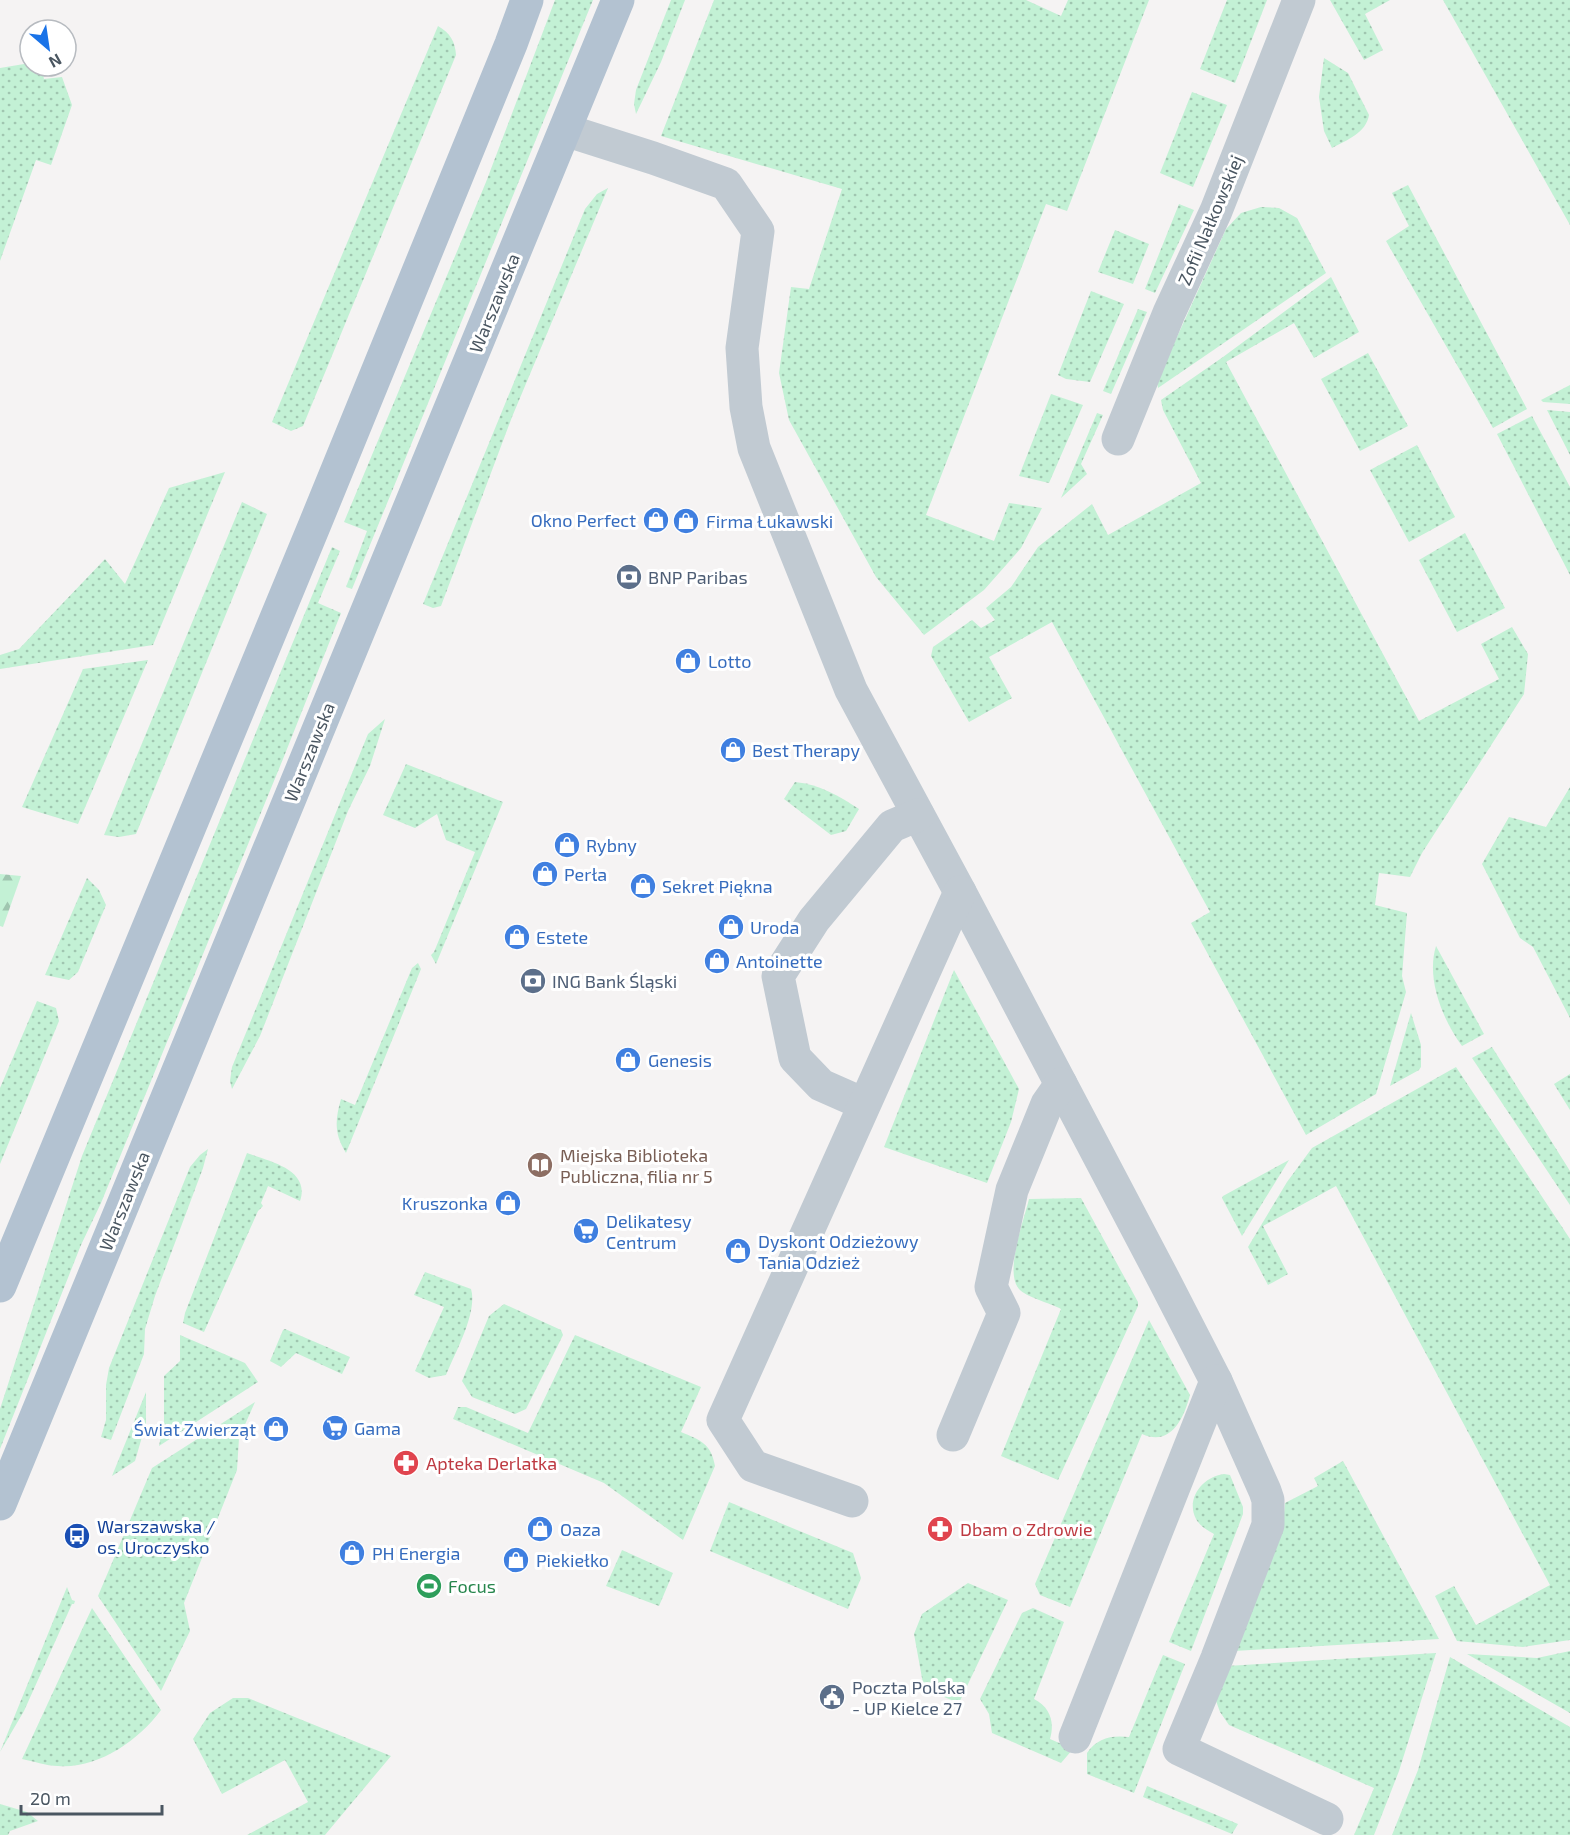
<svg xmlns="http://www.w3.org/2000/svg" width="1570" height="1835" font-family="'Exo 2',sans-serif">
<defs>
<pattern id="grass-dots" width="8" height="8" patternUnits="userSpaceOnUse" patternTransform="scale(1.5)"><rect width="8" height="8" fill="#c3f1d5"/><path d="M2 2h.1M6 6h.1" fill="none" stroke="#a0c6b0" stroke-width="1.8" stroke-linecap="round"/></pattern>
<pattern id="forest-firs" width="22" height="20" patternUnits="userSpaceOnUse" patternTransform="scale(1.5)"><rect width="22" height="20" fill="#c3f1d5"/><path d="M5 1l3.5 6h-7zM16 11l3.5 6h-7z" fill="#a0c6b0"/></pattern>
</defs>
<rect width="100%" height="100%" fill="#f5f3f3"/>
<g fill="url(#grass-dots)">
<path d="M555,0H593L352,589L346,587L367,531L344,522L486,182Z"/>
<path d="M671,0H685L661,62L636,114L634,104L636,90Z"/>
<path d="M714,0H1026L1061,16L1068,0H1149L1067,211L1046,204L926,515L994,541L1009,503L1042,508L1021,548L984,590L924,635L876,577L789,420L779,373L791,287L809,289L842,189L661,136Z"/>
<path d="M1227,0H1267L1235,83L1200,69Z"/>
<path d="M1330,0H1390L1365,14L1383,50L1364,60Z"/>
<path d="M1443,0H1570V225Z"/>
<path d="M438,26C450,33 455,41 456,55L303,426L291,431L272,422Z"/>
<path d="M1324,58L1348,73L1369,115C1366,133 1347,140 1332,148L1324,131L1319,97Z"/>
<path d="M30,63V66H41L44,79L62,77L72,105L51,165L36,160L0,261V68Z"/>
<path d="M1192,92L1227,105L1193,187L1160,173Z"/>
<path d="M1408,185L1527,409L1493,428L1386,241L1409,226L1392,193Z"/>
<path d="M608,188L512,417L441,606L433,608L423,604L585,209L597,194Z"/>
<path d="M1179,204L1194,210L1155,293L1145,289Z"/>
<path d="M1261,207L1279,208L1297,218L1326,273L1158,388L1157,381L1226,229L1241,213Z"/>
<path d="M1115,230L1149,244L1133,284L1098,272Z"/>
<path d="M1331,277L1359,332L1314,358L1294,323L1226,362L1419,721L1499,679L1481,644L1512,627L1528,654L1524,694L1422,853L1410,877L1379,873L1375,905L1407,913L1402,976L1406,992L1376,1094L1306,1135L1191,923L1210,912L1052,622L989,657L1012,698L969,722L931,656L933,647L972,620L981,628L995,620L986,608L1011,587L1038,547L1092,504L1108,535L1201,483L1163,410L1161,400L1223,357Z"/>
<path d="M1091,291L1124,304L1090,382L1066,379L1058,375Z"/>
<path d="M1138,309L1147,312L1111,394L1103,391Z"/>
<path d="M1368,353L1408,426L1360,451L1321,379Z"/>
<path d="M1570,385V404L1543,402L1541,400Z"/>
<path d="M1051,394L1083,405L1049,483L1019,476Z"/>
<path d="M1547,410L1570,412V455Z"/>
<path d="M1097,413L1103,415L1081,464L1087,474L1061,498Z"/>
<path d="M1532,416L1570,487V575L1497,434Z"/>
<path d="M1417,445L1455,517L1409,542L1370,470Z"/>
<path d="M225,472L153,645L0,669V655L19,649L105,559L125,584L169,488Z"/>
<path d="M242,502L267,514L136,834L119,837L104,835Z"/>
<path d="M1465,533L1505,608L1457,632L1419,560Z"/>
<path d="M332,547L340,551L318,603L341,613L283,759L101,1203L81,1245L0,1449V1409L82,1156Z"/>
<path d="M148,660L78,824L22,807L83,669Z"/>
<path d="M385,719L370,766L348,811L260,1036L232,1089L230,1081L232,1067L368,734Z"/>
<path d="M406,764L503,802L436,964L431,955L434,952L475,852L446,840L437,814L415,828L383,815Z"/>
<path d="M795,782C819,784 839,796 859,809L846,831L831,835L784,799Z"/>
<path d="M1570,787V1018L1533,947L1520,938L1482,864L1509,817L1546,827Z"/>
<path d="M87,878L99,890L106,905L78,972L69,980L45,975Z"/>
<path d="M1436,946L1484,1034L1462,1046C1442,1019 1426,978 1436,946Z"/>
<path d="M418,963L421,969L346,1153C334,1134 335,1120 341,1099L355,1105L412,968Z"/>
<path d="M954,970L1019,1089L1011,1122L987,1183L884,1147Z"/>
<path d="M37,1001L56,1008L59,1021L0,1164V1088Z"/>
<path d="M1411,1013L1421,1045V1067L1419,1070L1390,1086Z"/>
<path d="M1492,1047L1570,1171V1205L1472,1058Z"/>
<path d="M1456,1067L1570,1239V1640L1523,1647L1457,1641L1435,1596L1454,1586L1476,1625L1550,1585L1336,1186L1263,1226L1288,1274L1268,1285L1248,1247L1287,1182L1312,1148Z"/>
<path d="M1570,1074V1110L1554,1084Z"/>
<path d="M208,1149L203,1168L155,1296L145,1329L144,1354L111,1440L101,1437L106,1420V1385L109,1368L190,1167L200,1155Z"/>
<path d="M247,1153C268,1161 311,1169 300,1201L268,1186L261,1203L263,1206L258,1211L204,1332L183,1323L185,1313Z"/>
<path d="M1289,1160L1242,1236L1222,1198L1223,1196Z"/>
<path d="M1081,1198L1138,1302V1306L1058,1480L1001,1456L1061,1309C1050,1303 1026,1297 1019,1289C1004,1272 1024,1220 1029,1199Z"/>
<path d="M425,1272L471,1289C478,1312 455,1353 446,1375L429,1378L415,1371L444,1307L414,1295Z"/>
<path d="M504,1304L561,1330L563,1335L526,1409L515,1414L472,1397L462,1381L489,1316Z"/>
<path d="M1149,1320L1190,1395C1184,1418 1171,1447 1142,1434L1070,1607L1040,1595L1035,1584Z"/>
<path d="M285,1329L350,1357L342,1374L296,1353L281,1367L270,1361L283,1330Z"/>
<path d="M180,1335L245,1363L258,1382L159,1446L164,1421V1376L180,1361Z"/>
<path d="M575,1335L701,1387L681,1432C700,1440 711,1443 715,1466L683,1540L604,1483L453,1419L458,1407H466L528,1433Z"/>
<path d="M146,1392V1423L135,1461L112,1476Z"/>
<path d="M255,1402L239,1438L237,1470L184,1603L190,1631L161,1691L98,1596L152,1468Z"/>
<path d="M1343,1461L1439,1639L1234,1651L1283,1523L1285,1503L1318,1486L1314,1478Z"/>
<path d="M1224,1474L1230,1475L1243,1507V1514L1191,1651L1169,1642L1214,1534C1207,1530 1200,1526 1196,1519C1185,1498 1204,1476 1224,1474Z"/>
<path d="M729,1502L853,1553L861,1578L848,1609L710,1551Z"/>
<path d="M622,1550L673,1573L659,1606L606,1586Z"/>
<path d="M968,1583L1008,1600L959,1703L924,1689L914,1634L922,1614Z"/>
<path d="M67,1587L72,1600L75,1601L74,1604H72L24,1711L0,1752Z"/>
<path d="M92,1608L161,1710C138,1741 98,1769 58,1766C46,1766 33,1761 22,1759Z"/>
<path d="M1033,1608L1064,1622L1034,1699C1050,1707 1055,1722 1050,1739L1073,1749L1061,1763L992,1733L989,1714L980,1699L1022,1613Z"/>
<path d="M1570,1651V1713L1467,1654L1537,1658Z"/>
<path d="M1436,1653L1399,1771L1374,1835H1354L1374,1788L1229,1725L1220,1712L1215,1698L1227,1666Z"/>
<path d="M1163,1655L1185,1664L1134,1793L1087,1774V1753C1097,1738 1111,1735 1129,1737Z"/>
<path d="M1450,1657L1570,1727V1835H1392L1418,1770Z"/>
<path d="M233,1698H248L391,1756L325,1835H247L308,1802L285,1760L222,1794L193,1739L210,1713Z"/>
<path d="M1147,1786L1238,1824L1232,1834L1143,1797Z"/>
<path d="M0,1804L27,1812L38,1821L10,1831L8,1835H0Z"/>
</g>
<path fill="url(#forest-firs)" d="M0,874L21,876L3,927L0,926Z"/>
<g fill="none" stroke-linecap="round" stroke-linejoin="round">
<g stroke="#c1cad2" stroke-width="33">
<path d="M565,130L653,158L726,184L758,231L742,348L746,407L754,448L851,690L960,892L1163,1278L1216,1381L1265,1491L1268,1500V1525L1217,1658L1179,1749L1327,1819"/>
<path d="M1118,439L1169,313L1216,211L1299,0"/>
<path d="M864,1104L821,1085L795,1058L778,976L814,920L892,826L918,815"/>
<path d="M953,1435L1004,1313L991,1287L1012,1190L1047,1104L1061,1084"/>
<path d="M852,1501L753,1466L723,1420L960,892"/>
<path d="M1075,1737L1216,1381"/>
</g>
<g stroke="#b3c2d1" stroke-width="33">
<path d="M0,1286L315,524L511,44L527,0"/>
<path d="M0,1504L618,0"/>
</g>
</g>
<defs>
<g id="shop-disc" transform="scale(1.35)"><circle r="9.5" fill="#3f7fe0" stroke="#fff"/><path d="M-5-2.5h2.3a2.7 3.5 0 0 1 5.4 0H5L5.5 6h-11ZM-1.5-2.5h3a1.5 2.3 0 0 0-3 0Z" fill="#fff"/></g>
<g id="bank-disc" transform="scale(1.35)"><circle r="9.5" fill="#5c6f8a" stroke="#fff"/><path d="M-6-4H6V4H-6ZM0-2.3a2.3 2.3 0 1 0 0 4.6a2.3 2.3 0 1 0 0-4.6Z" fill="#fff"/></g>
<g id="library-disc" transform="scale(1.35)"><circle r="9.5" fill="#8d6e63" stroke="#fff"/><path d="M-6-4Q-3-5.5-.7-3.5V5Q-3 3-6 4ZM6-4Q3-5.5 .7-3.5V5Q3 3 6 4Z" fill="#fff"/></g>
<g id="supermarket-disc" transform="scale(1.35)"><circle r="9.5" fill="#3f7fe0" stroke="#fff"/><path d="M-6-5.5h2.5l.6 2H6L4.5 2H-2.5L-4.4-4H-6ZM-1.5 3.2a1.3 1.3 0 1 0 .1 0ZM3 3.2a1.3 1.3 0 1 0 .1 0Z" fill="#fff"/></g>
<g id="pharmacy-disc" transform="scale(1.35)"><circle r="9.5" fill="#e0444e" stroke="#fff"/><path d="M-2-6h4v4h4v4h-4v4h-4v-4h-4v-4h4Z" fill="#fff"/></g>
<g id="bus-disc" transform="scale(1.35)"><circle r="9.5" fill="#1a4fb4" stroke="#fff"/><path d="M-5-6H5V4H4V6H2V4H-2V6H-4V4H-5ZM-3.5-4V0h7V-4ZM-3.5 1.2v1.5H-2V1.2ZM2 1.2v1.5H3.5V1.2Z" fill="#fff"/></g>
<g id="stadium-disc" transform="scale(1.35)"><circle r="9.5" fill="#2e9e5b" stroke="#fff"/><path d="M0-5a6.5 5 0 1 0 0 10a6.5 5 0 1 0 0-10ZM-3.5-1.8h7v3.6h-7Z" fill="#fff"/></g>
<g id="civic-disc" transform="scale(1.35)"><circle r="9.5" fill="#5c6f8a" stroke="#fff"/><path d="M-.6-6.5H3V-4.5H.6V-3L4-1V1h2V6H-6V1h2V-1L-.6-3ZM-1.2 2.5V6h2.4V2.5Z" fill="#fff"/></g>
</defs>
<g fill-rule="evenodd">
<use href="#shop-disc" x="656" y="520"/>
<use href="#shop-disc" x="686" y="521"/>
<use href="#bank-disc" x="629" y="577"/>
<use href="#shop-disc" x="688" y="661"/>
<use href="#shop-disc" x="733" y="750"/>
<use href="#shop-disc" x="567" y="845"/>
<use href="#shop-disc" x="545" y="874"/>
<use href="#shop-disc" x="643" y="886"/>
<use href="#shop-disc" x="731" y="927"/>
<use href="#shop-disc" x="517" y="937"/>
<use href="#shop-disc" x="717" y="961"/>
<use href="#bank-disc" x="533" y="981"/>
<use href="#shop-disc" x="628" y="1060"/>
<use href="#library-disc" x="540" y="1165"/>
<use href="#shop-disc" x="508" y="1203"/>
<use href="#supermarket-disc" x="586" y="1231"/>
<use href="#shop-disc" x="738" y="1251"/>
<use href="#supermarket-disc" x="335" y="1428"/>
<use href="#shop-disc" x="276" y="1429"/>
<use href="#pharmacy-disc" x="406" y="1463"/>
<use href="#shop-disc" x="540" y="1529"/>
<use href="#pharmacy-disc" x="940" y="1529"/>
<use href="#bus-disc" x="77" y="1536"/>
<use href="#shop-disc" x="352" y="1553"/>
<use href="#shop-disc" x="516" y="1560"/>
<use href="#stadium-disc" x="429" y="1586"/>
<use href="#civic-disc" x="832" y="1697"/>
</g>
<g text-anchor="middle" dominant-baseline="central" stroke-width="6" stroke-linejoin="round" paint-order="stroke">
<g font-size="18" fill="#4a5661" stroke="#fff">
<text transform="translate(1210 220) rotate(-67)">Zofii Nałkowskiej</text>
<text transform="translate(494 303) rotate(-68)">Warszawska</text>
<text transform="translate(309 752) rotate(-68)">Warszawska</text>
<text transform="translate(124 1201) rotate(-68)">Warszawska</text>
</g>
<g font-size="18" fill="#366cbe" stroke="#fff" text-anchor="start">
<text x="636" y="520" text-anchor="end">Okno Perfect</text>
<text x="706" y="521">Firma Łukawski</text>
<text x="708" y="661">Lotto</text>
<text x="752" y="750">Best Therapy</text>
<text x="586" y="845">Rybny</text>
<text x="564" y="874">Perła</text>
<text x="662" y="886">Sekret Piękna</text>
<text x="750" y="927">Uroda</text>
<text x="536" y="937">Estete</text>
<text x="736" y="961">Antoinette</text>
<text x="648" y="1060">Genesis</text>
<text x="488" y="1203" text-anchor="end">Kruszonka</text>
<text x="606" y="1221">Delikatesy<tspan x="606" dy="21">Centrum</tspan></text>
<text x="758" y="1241">Dyskont Odzieżowy<tspan x="758" dy="21">Tania Odzież</tspan></text>
<text x="354" y="1428">Gama</text>
<text x="256" y="1429" text-anchor="end">Świat Zwierząt</text>
<text x="560" y="1529">Oaza</text>
<text x="372" y="1553">PH Energia</text>
<text x="536" y="1560">Piekiełko</text>
</g>
<g font-size="18" fill="#4e5e75" stroke="#fff" text-anchor="start">
<text x="648" y="577">BNP Paribas</text>
<text x="552" y="981">ING Bank Śląski</text>
<text x="852" y="1687">Poczta Polska<tspan x="852" dy="21">- UP Kielce 27</tspan></text>
</g>
<g font-size="18" fill="#785e54" stroke="#fff" text-anchor="start">
<text x="560" y="1155">Miejska Biblioteka<tspan x="560" dy="21">Publiczna, filia nr 5</tspan></text>
</g>
<g font-size="18" fill="#be3a42" stroke="#fff" text-anchor="start">
<text x="426" y="1463">Apteka Derlatka</text>
<text x="960" y="1529">Dbam o Zdrowie</text>
</g>
<g font-size="18" fill="#164399" stroke="#fff" text-anchor="start">
<text x="97" y="1526">Warszawska /<tspan x="97" dy="21">os. Uroczysko</tspan></text>
</g>
<g font-size="18" fill="#27864d" stroke="#fff" text-anchor="start">
<text x="448" y="1586">Focus</text>
</g>
</g>
<g transform="translate(48 48) rotate(151)"><circle r="28" fill="#ffffff" stroke="#b7bbc0" stroke-width="1.5"/>
<path d="M0-4.5L10 22L0 15L-10 22Z" fill="#1a73e8"/>
<text y="-9" font-size="16" font-weight="bold" text-anchor="middle" fill="#4a5661">N</text>
</g>
<path d="M21 1805v9h141v-9" fill="none" stroke="#4a5661" stroke-width="3"/>
<text x="30" y="1805" font-size="18" fill="#4a5661" stroke="#ffffff" stroke-width="4.5" paint-order="stroke">20 m</text>
</svg>
